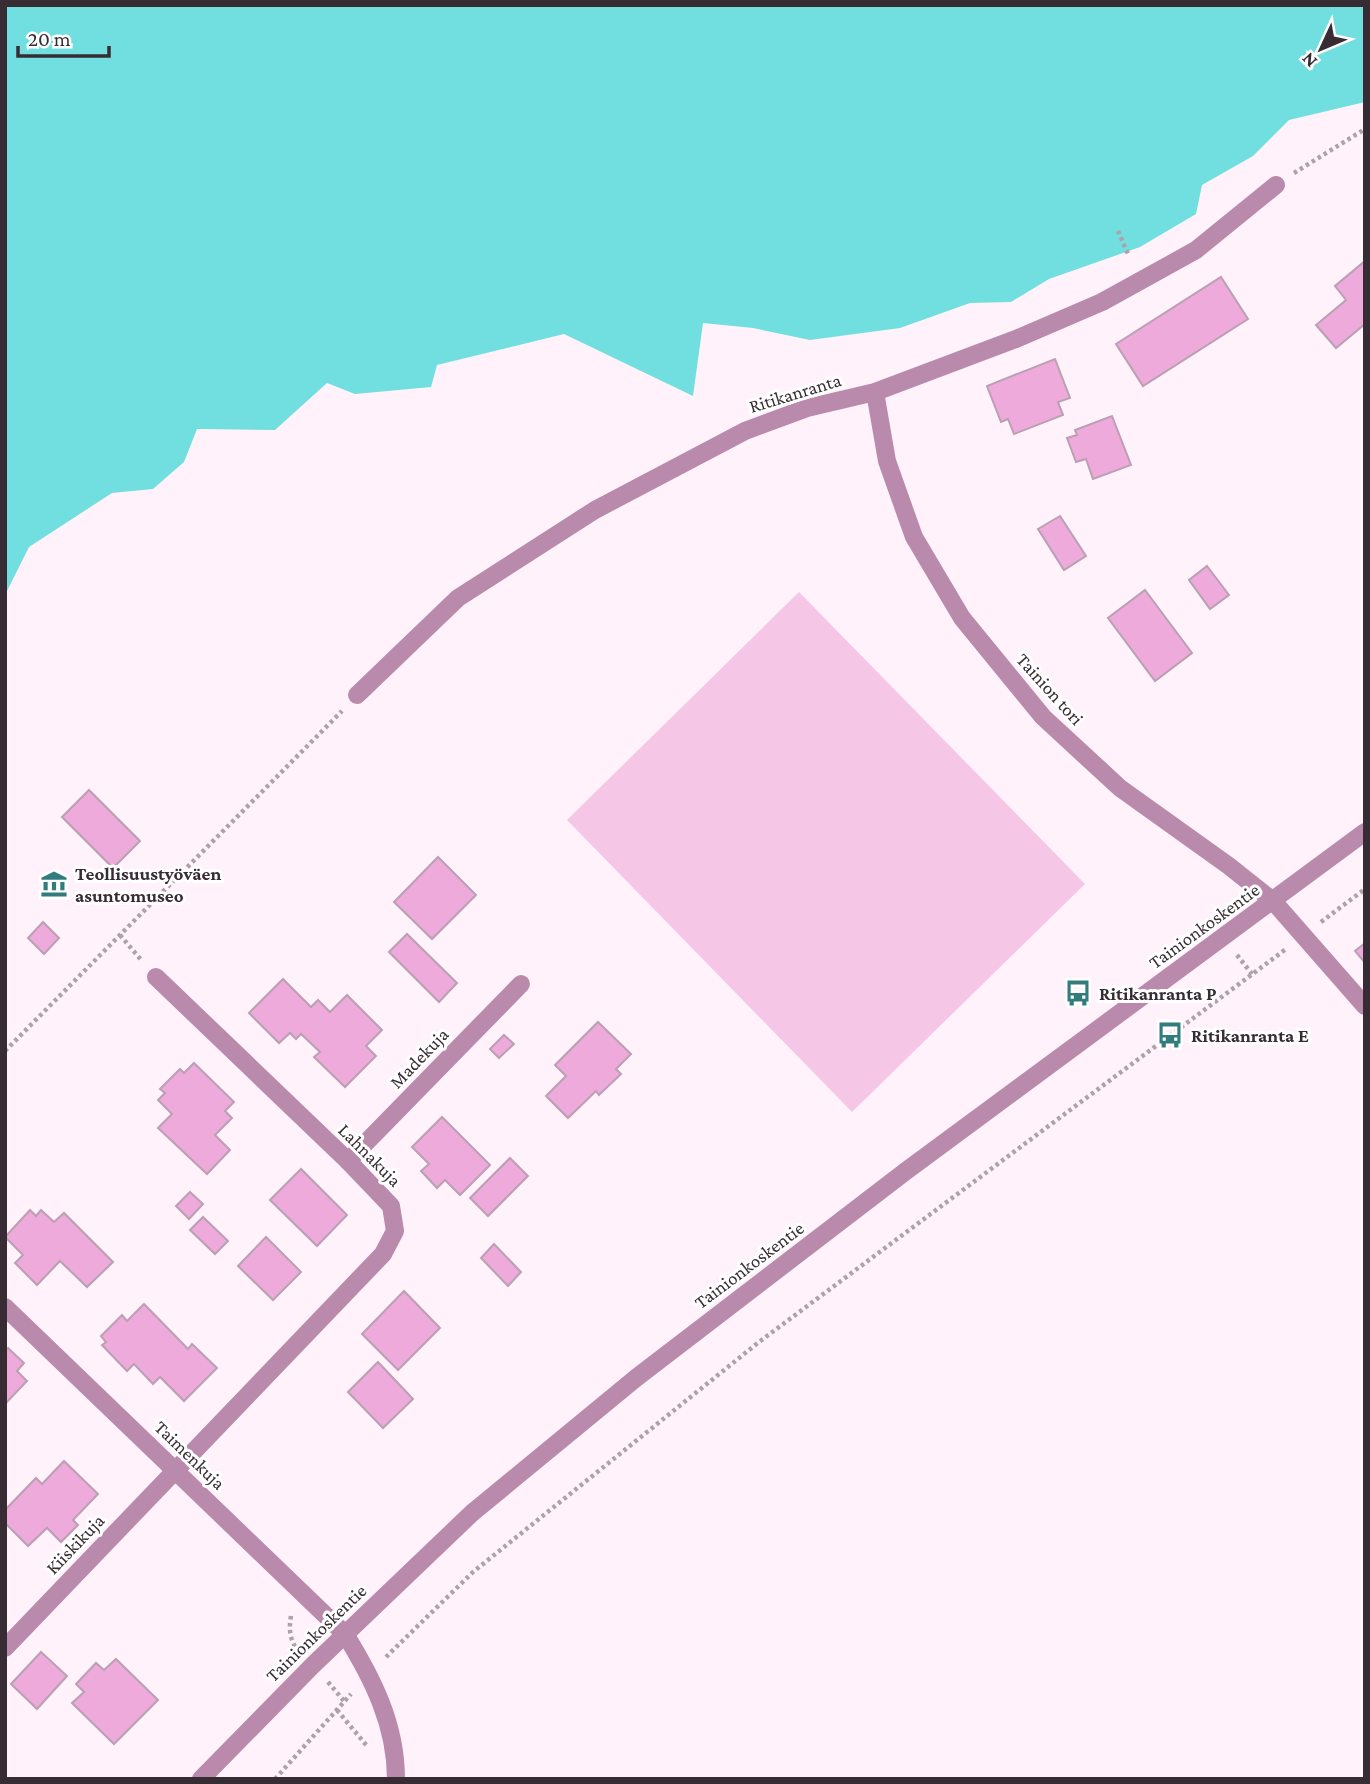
<svg xmlns="http://www.w3.org/2000/svg" width="1370" height="1784" font-family="'Crimson Pro',serif">
<rect width="100%" height="100%" fill="#fff2fb"/>
<path fill="#f6c6e7" d="M799,592L1085,884L852,1112L567,820Z"/>
<path fill="#71dee0" d="M5,5H1365V102L1289,120L1253,156L1202,185L1196,214L1140,247L1049,279L1011,302L970,303L900,328L810,340L753,328L703,323L693,396L564,334L437,365L431,387L355,394L327,383L275,430L197,429L184,462L153,489L112,493L29,547L5,595Z"/>
<g fill="#edaada" stroke="#bb9fb2" stroke-width="2">
<path d="M1365,261V324L1336,348L1316,325L1346,300L1335,286Z"/>
<path d="M1221,277L1248,319L1143,386L1116,344Z"/>
<path d="M1055,359L1070,398L1058,402L1063,415L1014,434L1008,419L1001,422L987,386Z"/>
<path d="M1112,416L1131,465L1093,479L1086,459L1076,462L1067,438L1077,435L1075,430Z"/>
<path d="M1060,516L1086,556L1064,570L1038,529Z"/>
<path d="M1207,566L1229,595L1210,609L1189,580Z"/>
<path d="M1145,590L1192,653L1155,681L1108,618Z"/>
<path d="M89,790L140,841L113,868L62,817Z"/>
<path d="M438,857L476,895L432,939L394,902Z"/>
<path d="M43,922L59,938L44,954L28,938Z"/>
<path d="M407,934L457,983L439,1002L389,952Z"/>
<path d="M1365,943V963L1355,951Z"/>
<path d="M283,979L311,1007L318,1000L330,1012L347,995L382,1030L366,1046L376,1056L345,1087L314,1057L320,1052L301,1034L296,1039L290,1033L279,1043L249,1013Z"/>
<path d="M598,1022L631,1054L616,1069L621,1074L599,1095L596,1091L568,1118L546,1096L566,1076L555,1065Z"/>
<path d="M504,1035L514,1044L499,1058L490,1049Z"/>
<path d="M194,1063L234,1102L225,1111L232,1118L215,1135L230,1150L207,1174L158,1128L172,1114L158,1100L165,1093L160,1089L180,1069L184,1073Z"/>
<path d="M442,1117L490,1165L460,1195L445,1180L437,1188L421,1171L429,1164L412,1147Z"/>
<path d="M510,1158L528,1176L488,1216L470,1198Z"/>
<path d="M301,1169L347,1215L317,1246L270,1200Z"/>
<path d="M190,1192L203,1204L189,1219L176,1206Z"/>
<path d="M30,1210L36,1216L41,1210L54,1222L64,1213L113,1262L87,1287L60,1261L37,1285L15,1263L23,1255L5,1237Z"/>
<path d="M203,1217L228,1241L215,1254L190,1230Z"/>
<path d="M266,1237L301,1272L273,1300L238,1266Z"/>
<path d="M494,1244L521,1272L508,1286L481,1258Z"/>
<path d="M404,1291L440,1328L398,1370L362,1334Z"/>
<path d="M144,1304L188,1349L192,1344L217,1368L184,1401L160,1377L153,1384L134,1364L127,1371L102,1345L106,1342L101,1336L122,1315L127,1321Z"/>
<path d="M8,1348L24,1363L17,1371L27,1381L5,1404V1350Z"/>
<path d="M378,1362L413,1399L383,1428L348,1392Z"/>
<path d="M64,1461L98,1494L73,1520L78,1525L61,1542L47,1528L28,1546L5,1523V1510L36,1478L42,1484Z"/>
<path d="M41,1652L67,1676L37,1709L11,1684Z"/>
<path d="M116,1659L158,1700L114,1744L72,1703L84,1692L76,1684L96,1663L104,1670Z"/>
</g>
<g fill="none" stroke-linecap="round" stroke-linejoin="round">
<g stroke="#aea2aa" stroke-width="4.5" stroke-dasharray="3.5 3.5" stroke-linecap="butt">
<path d="M1294,173L1365,129"/>
<path d="M1118,231L1128,254"/>
<path d="M1321,922L1365,889"/>
<path d="M120,935L142,961"/>
<path d="M1237,955L1252,974"/>
<path d="M5,1051L342,711"/>
<path d="M291,1616C289,1628 289,1640 298,1650"/>
<path d="M386,1657L473,1572L759,1342L1286,949"/>
<path d="M328,1682L344,1701"/>
<path d="M337,1710L367,1746"/>
<path d="M275,1779L351,1694"/>
</g>
<g stroke="#b98aab" stroke-width="18">
<path d="M875,392L887,461L914,537L962,618L1043,717L1120,788L1229,866L1273,901L1365,1006"/>
<path d="M357,695L458,598L595,510L745,431L807,408L875,392L1016,339L1102,302L1196,250L1276,185"/>
<path d="M348,1161L521,984"/>
<path d="M5,1307L345,1634C373,1679 396,1725 396,1779"/>
<path d="M5,1648L383,1254L395,1231L391,1206L348,1161L156,977"/>
<path d="M201,1779L313,1665L472,1513L636,1378L906,1171L1365,832"/>
</g>
</g>
<defs>
<g id="museum-bare" transform="scale(2.1)"><path d="M0-6L6-3V-2H-6V-3ZM-5-1h2V3h-2ZM-1-1h2V3h-2ZM3-1h2V3H3ZM-6 4H6V6H-6Z" fill="#337c7e" stroke="#fff" stroke-width="2.5" paint-order="stroke"/></g>
<g id="bus-bare" transform="scale(2.1)"><path d="M-5-6H5V4H4V6H2V4H-2V6H-4V4H-5ZM-3.5-4V0h7V-4ZM-3.5 1.2v1.5H-2V1.2ZM2 1.2v1.5H3.5V1.2Z" fill="#337c7e" stroke="#fff" stroke-width="2.5" paint-order="stroke"/></g>
</defs>
<g fill-rule="evenodd">
<use href="#museum-bare" x="54" y="884"/>
<use href="#bus-bare" x="1078" y="993"/>
<use href="#bus-bare" x="1170" y="1035"/>
</g>
<g text-anchor="middle" dominant-baseline="central" stroke-width="6" stroke-linejoin="round" paint-order="stroke">
<g font-size="19" fill="#372c34" stroke="#fff">
<text transform="translate(795 393) rotate(-17)">Ritikanranta</text>
<text transform="translate(1050 689) rotate(48)">Tainion tori</text>
<text transform="translate(1204 926) rotate(-36)">Tainionkoskentie</text>
<text transform="translate(419 1058) rotate(-46)">Madekuja</text>
<text transform="translate(370 1155) rotate(45)">Lahnakuja</text>
<text transform="translate(749 1265) rotate(-37)">Tainionkoskentie</text>
<text transform="translate(190 1455) rotate(44)">Taimenkuja</text>
<text transform="translate(75 1544) rotate(-46)">Kiiskikuja</text>
<text transform="translate(316 1633) rotate(-44)">Tainionkoskentie</text>
</g>
<g font-size="19" font-weight="bold" fill="#372c34" stroke="#fff" text-anchor="start">
<text x="75" y="873">Teollisuustyöväen<tspan x="75" dy="22">asuntomuseo</tspan></text>
<text x="1099" y="993">Ritikanranta P</text>
<text x="1191" y="1035">Ritikanranta E</text>
</g>
</g>
<rect width="1370" height="1784" fill="none" stroke="#372c34" stroke-width="14"/>
<g transform="translate(1321 49) rotate(226)" stroke="#ffffff" stroke-width="5" paint-order="stroke">
<path d="M0-5L12 26L0 18L-12 26Z" fill="#372c34"/>
<text y="-10" font-size="19" font-weight="bold" text-anchor="middle" fill="#372c34">N</text>
</g>
<path d="M18 46v10h91v-10" fill="none" stroke="#372c34" stroke-width="3.5"/>
<text x="28" y="46" font-size="21" fill="#372c34" stroke="#ffffff" stroke-width="5" paint-order="stroke">20 m</text>
</svg>
